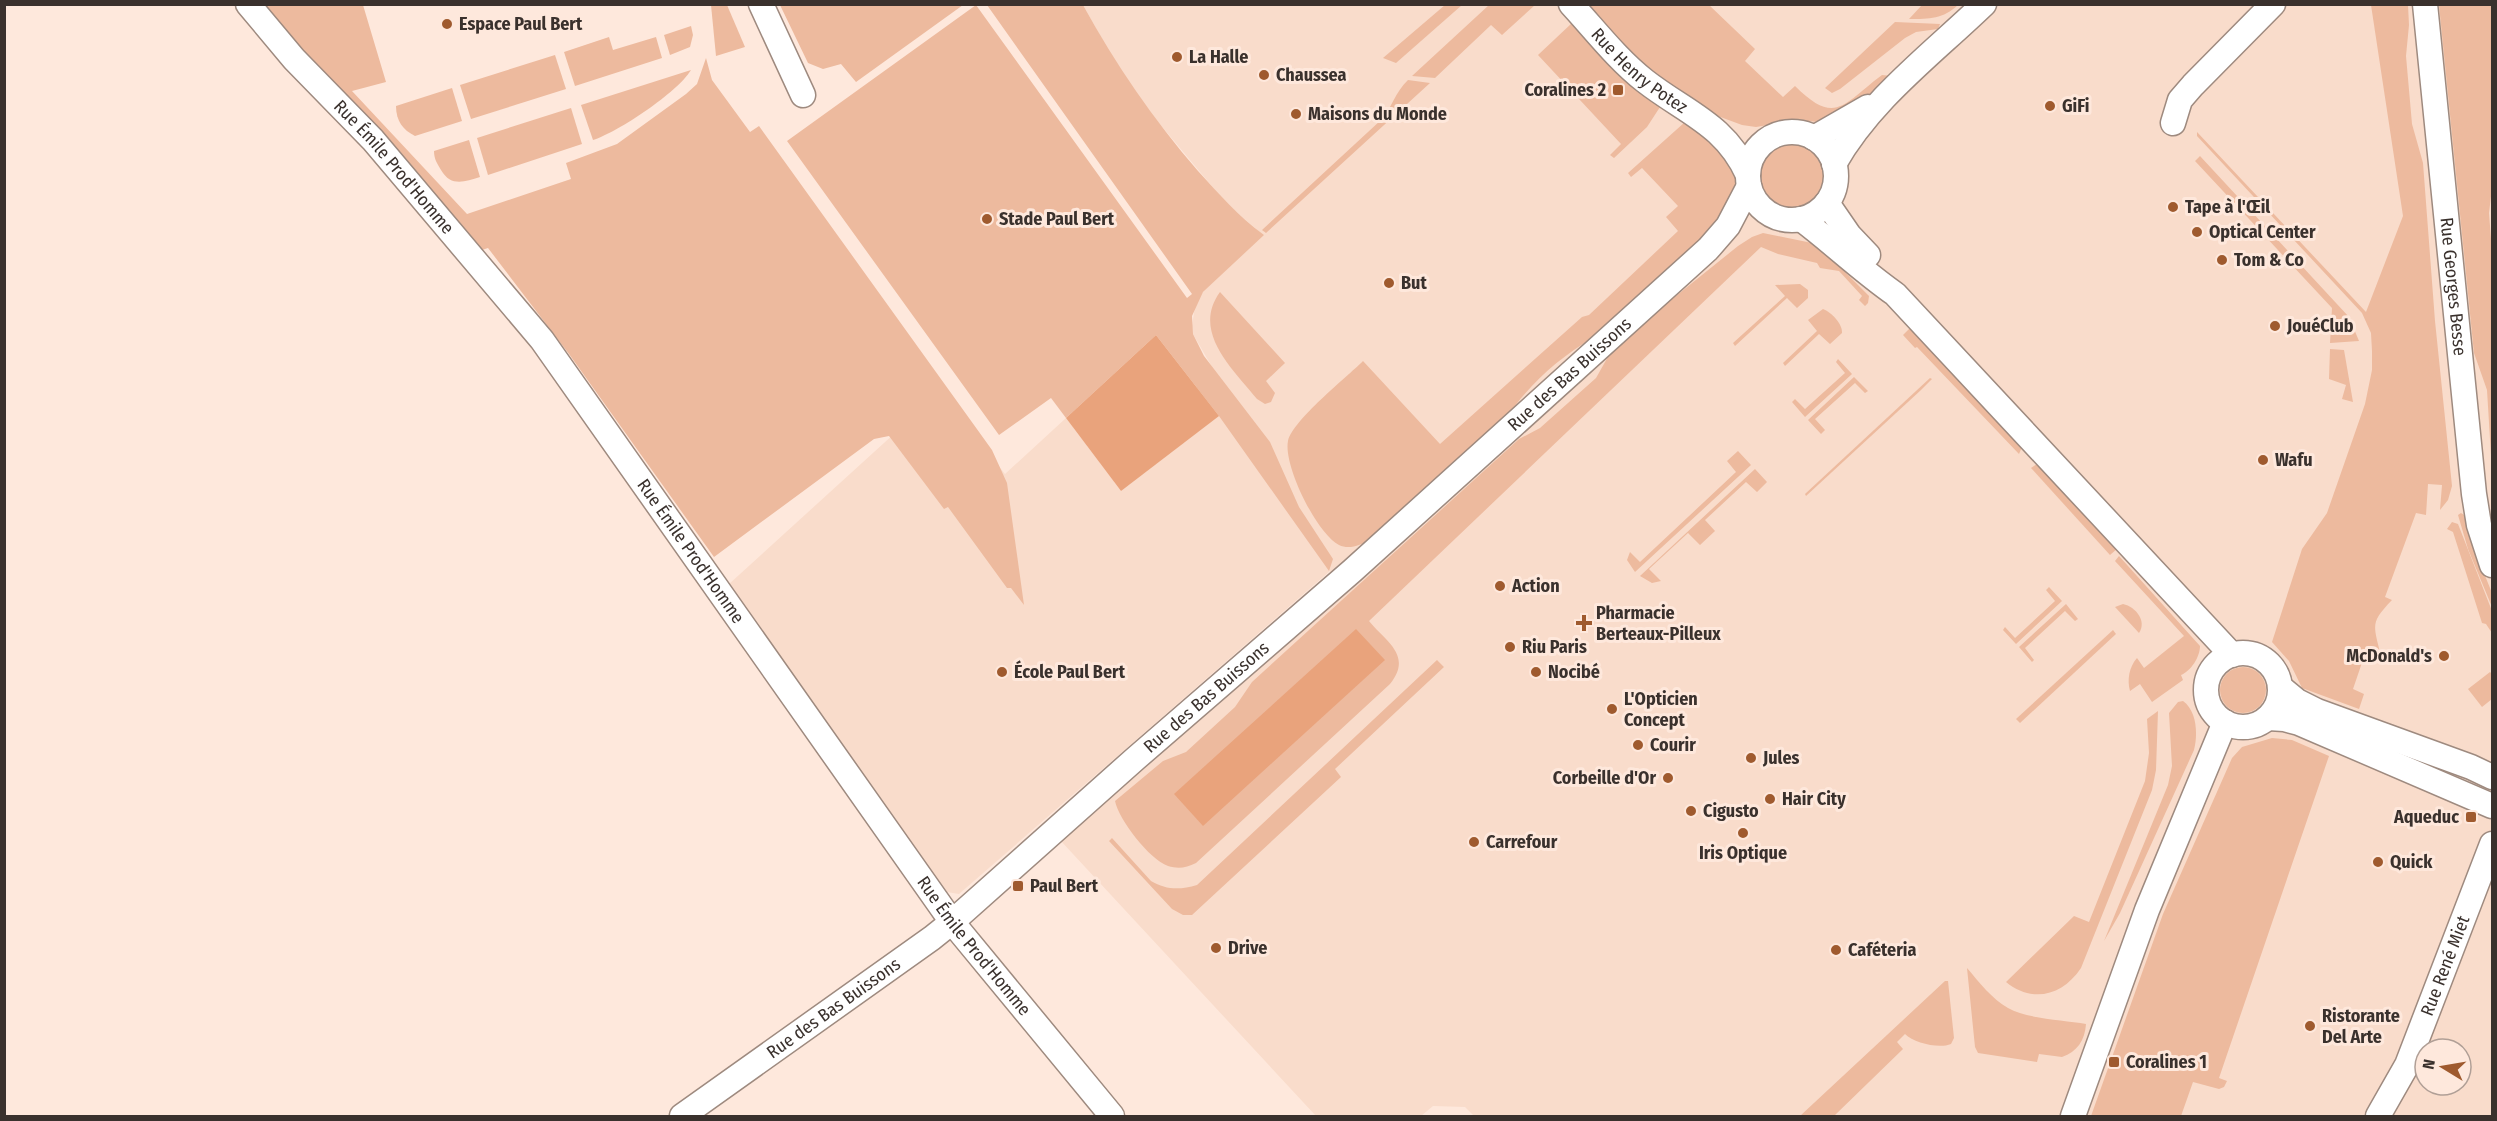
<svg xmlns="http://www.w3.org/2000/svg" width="2497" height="1121" font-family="'Fira Sans Condensed',sans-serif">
<rect width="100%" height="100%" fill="#fee8dc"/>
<path fill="#f9dccb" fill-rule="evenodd" d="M1083,5H2492V1116H1474L1465,1107L1433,1106L1421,1116H1316L1060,840L1345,590L1330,571L959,894L947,892L864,779L729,584L940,392L1005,474L1066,418L1121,491L1212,367L1193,334L1192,326L1195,306L1203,292L1263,235L1226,203L1143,104L1107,48ZM2425,1049H2461V1085H2425Z"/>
<g fill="#edba9e">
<path d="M260,5H363L386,82L352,91L467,214L571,179L566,163L617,144L686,94L697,84L706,58L712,80L750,132L759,126L992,450L1007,483L1024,605L1011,588H1007L948,507L944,509L889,436L874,439L714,557L569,354L488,248L482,250L410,175Z"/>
<path d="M711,5H727L745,47L716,56Z"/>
<path d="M780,5H963L856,82L841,64L823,69L808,63Z"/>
<path d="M976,5L1187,298L1192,294L987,5H1083C1116,65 1153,119 1198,171C1219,194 1238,216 1264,235L1203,292L1192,316L1193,334L1204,356L1270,442L1299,507L1333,559L1329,571L1219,416L1156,335L1066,418L1051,398L999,435L787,141Z"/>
<path d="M1445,5H1462L1396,63L1383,58Z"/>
<path d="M1489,5H1535L1502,35L1491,25L1435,78L1412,76Z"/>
<path d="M1586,5H1709L1755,49L1745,61L1783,97L1795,86C1836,127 1844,103 1882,75L1892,76L1857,104L1818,122L1798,120L1756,127L1742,125L1715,115L1650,73Z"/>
<path d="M1922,5V4L1958,5C1943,19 1930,19 1909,19Z"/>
<path d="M2371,5H2408L2409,25L2406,56L2412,124L2423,163L2435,321L2452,486L2448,500L2440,510L2442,485L2428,484L2426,515L2416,513L2385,597L2392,600C2371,622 2373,624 2380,652L2367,648L2353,689L2364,694L2359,709L2302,688L2289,661L2272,642L2302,549L2327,513L2365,404L2372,370V351L2371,333L2362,313L2197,136V132L2366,312L2403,216Z"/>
<path d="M2439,5H2492V188L2489,213L2492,252V472L2487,390L2474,353Z"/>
<path d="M1895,22L1940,24L1938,29L1916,32L1905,38L1840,89L1832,93L1825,88Z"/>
<path d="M1572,23L1630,85L1660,107L1647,127L1614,158L1610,155L1621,144L1538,55Z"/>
<path d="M691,26L693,35L690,47L670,55L664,35Z"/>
<path d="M609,37L613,50L656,37L662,58L575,86L564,52Z"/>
<path d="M555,55L566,89L471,119L460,85Z"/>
<path d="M691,70C678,92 618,132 593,140L581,105Z"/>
<path d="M1408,80L1430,83L1266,233L1262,230L1381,120C1392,108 1395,92 1408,80Z"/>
<path d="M452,88L462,121L415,136C403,130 396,121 396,106Z"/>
<path d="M571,108L582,144L488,175L477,138Z"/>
<path d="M1685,122L1716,142L1737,178V184L1724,218L1593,338C1558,358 1529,385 1506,418L1370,540C1361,545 1349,550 1339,545C1317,534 1283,465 1288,441C1293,420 1346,378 1363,361L1440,444L1582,317L1589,315L1678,231L1666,217L1678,206L1642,168L1631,177L1628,173Z"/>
<path d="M469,140L480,177C464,182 451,187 441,170C437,163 434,159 434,151Z"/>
<circle cx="1792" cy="176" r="32"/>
<path d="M2200,156L2349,317L2359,341L2330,343L2332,308L2195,161Z"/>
<path d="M1763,233L1812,243L1826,253L1869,296L1868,303L1865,306L1859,300L1862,296L1839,271L1820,268L1817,263L1778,254L1761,247L1369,621C1386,642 1413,655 1390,684L1196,863C1186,868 1178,869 1168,866C1149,859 1119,820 1115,801L1163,761L1186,752L1235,707L1252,682L1519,439L1540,428L1596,378L1609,355L1666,304L1738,246L1752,237Z"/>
<path d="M1800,284L1808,290V298L1797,308L1787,298L1735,346L1733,343L1785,296L1775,285Z"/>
<path d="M1220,292L1285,363L1266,381L1275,393L1271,402L1265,404L1257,399C1233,369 1191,332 1220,292Z"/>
<path d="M1823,309C1831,312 1843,324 1842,333L1830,344L1819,334L1785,366L1783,363L1817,331L1808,320Z"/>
<path d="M1910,328L2022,447L2019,454L1917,347L1915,348L1903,335Z"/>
<path d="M2330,349L2344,350L2353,402L2342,399L2346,385L2329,379Z"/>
<path d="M1838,359L1852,374L1805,417L1792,402L1795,399L1805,409L1845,373L1836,362Z"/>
<path d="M1854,377L1868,391L1865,393L1855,383L1815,419L1825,430L1821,434L1808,420Z"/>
<path d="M1930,378L1932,379L1921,390L1806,496L1805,494Z"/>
<path d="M1738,451L1751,465L1635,572L1627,560L1630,552L1640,562L1736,472L1727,461Z"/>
<path d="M2037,464H2041L2118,548L2110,555L2031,468Z"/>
<path d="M1755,469L1767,482L1757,492L1746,482L1705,520L1715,531L1700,545L1688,533L1649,569L1661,581L1652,583L1640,576Z"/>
<path d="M2461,513L2464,515L2473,546L2492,593V607L2468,549L2458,515Z"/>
<path d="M2452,522L2458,524L2492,611V633L2486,624L2482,623L2453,532L2447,529Z"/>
<path d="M2119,556L2200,646C2200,657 2191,671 2181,675L2183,680L2152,702L2140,684L2130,691C2127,680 2129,667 2137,658L2144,668L2184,636L2115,561Z"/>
<path d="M2049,587L2062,601L2016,644L2003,630L2005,627L2015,638L2055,601L2046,590Z"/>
<path d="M2066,604L2078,619L2075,621L2065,611L2025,648L2034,660L2032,662L2019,647Z"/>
<path d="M2123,604C2136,607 2147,621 2139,633L2115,607Z"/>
<path d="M2113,630L2116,634L2020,723L2016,719Z"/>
<path d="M1437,660L1444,667L1335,769L1341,777L1192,915H1183L1172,909L1109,841L1112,838L1151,881C1166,890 1180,890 1197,885Z"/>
<circle cx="2243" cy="690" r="23"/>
<path d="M2490,672L2492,674V699L2482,707L2468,689Z"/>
<path d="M2183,701C2197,711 2198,734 2194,750L2120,913L2104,941L2168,785L2172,766L2169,713L2178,702Z"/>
<path d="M2158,711L2156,770L2152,790L2081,968C2063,995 2033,1004 2006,982L2074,916L2089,922L2145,781L2149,753L2147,719Z"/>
<path d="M2272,738L2292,740L2329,756L2219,1078L2227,1081L2224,1087L2219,1089L2193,1082L2181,1116H2091L2163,914L2232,758L2242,747Z"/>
<path d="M1967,968C1979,982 1992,999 2008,1008C2027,1019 2064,1020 2086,1024C2085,1040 2077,1052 2062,1057L2039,1054L2037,1062L1978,1053L1975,1047Z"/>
<path d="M1945,981H1948L1954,1038L1951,1044C1939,1049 1914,1043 1905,1034L1897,1042L1903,1049L1834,1116H1800Z"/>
</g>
<g fill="#e9a37c">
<path d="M1156,335L1219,416L1121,491L1066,418Z"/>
<path d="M1356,629L1385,660L1203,826L1174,794Z"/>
</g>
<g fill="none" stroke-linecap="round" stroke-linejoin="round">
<g stroke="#9e8a7f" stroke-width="27">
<g id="minor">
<path id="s1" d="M248,4L294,59L373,140L542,340L952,922L1112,1116"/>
<path d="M761,4L803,95"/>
<path id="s2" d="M1571,4C1595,30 1617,59 1645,81C1686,113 1725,124 1748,175"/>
<path id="s3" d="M2425,4L2474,494L2479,525L2492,565"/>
<path d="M2173,123L2180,100L2193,85L2273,4"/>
<circle cx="1792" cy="176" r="44"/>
<path d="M1814,138L1868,107"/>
<path d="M1834,164C1871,99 1931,55 1984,4"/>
<path d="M1827,203L1849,235L1868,255"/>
<path d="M1801,219C1833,243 1862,271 1895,294L2232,655"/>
<circle cx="2243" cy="690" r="37"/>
<path d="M2280,687L2297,701L2317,711L2471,767L2492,777"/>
<path d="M2268,718L2284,719L2299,723L2492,806"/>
<path id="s4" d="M682,1116L932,938L952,922L1135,759L1352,571L1708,249L1728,226L1749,186"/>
<path d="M2073,1116L2147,910L2225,722"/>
<path id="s5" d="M2378,1116L2407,1065L2492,844"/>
</g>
</g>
<use href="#minor" stroke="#fff" stroke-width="24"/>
</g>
<g fill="#9f5a2e" stroke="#fee8dc" stroke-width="2">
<circle cx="447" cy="24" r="6"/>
<circle cx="1177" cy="57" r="6"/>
<circle cx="1264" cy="75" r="6"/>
<rect x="1612" y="84" width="12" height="12" rx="3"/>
<circle cx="2050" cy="106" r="6"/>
<circle cx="1296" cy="114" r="6"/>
<circle cx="2173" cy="207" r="6"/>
<circle cx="987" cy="219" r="6"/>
<circle cx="2197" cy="232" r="6"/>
<circle cx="2222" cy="260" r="6"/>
<circle cx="1389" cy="283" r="6"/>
<circle cx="2275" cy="326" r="6"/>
<circle cx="2263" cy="460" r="6"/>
<circle cx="1500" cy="586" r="6"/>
<path d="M1581 614h6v6h6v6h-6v6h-6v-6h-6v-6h6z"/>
<circle cx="1510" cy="647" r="6"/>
<circle cx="2444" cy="656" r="6"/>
<circle cx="1002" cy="672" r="6"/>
<circle cx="1536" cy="672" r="6"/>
<circle cx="1612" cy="709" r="6"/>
<circle cx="1638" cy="745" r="6"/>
<circle cx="1751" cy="758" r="6"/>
<circle cx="1668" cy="778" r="6"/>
<circle cx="1770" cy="799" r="6"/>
<circle cx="1691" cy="811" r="6"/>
<rect x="2465" y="811" width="12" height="12" rx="3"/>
<circle cx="1743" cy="833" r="6"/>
<circle cx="1474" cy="842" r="6"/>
<circle cx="2378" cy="862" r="6"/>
<rect x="1012" y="880" width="12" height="12" rx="3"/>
<circle cx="1216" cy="948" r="6"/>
<circle cx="1836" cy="950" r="6"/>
<circle cx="2310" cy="1026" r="6"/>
<rect x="2108" y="1056" width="12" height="12" rx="3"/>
</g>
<g text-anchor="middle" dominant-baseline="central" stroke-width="6" stroke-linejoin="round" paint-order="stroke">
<g font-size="18" font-weight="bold" fill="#3a312d" stroke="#fee8dc" text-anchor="start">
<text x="459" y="24">Espace Paul Bert</text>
<text x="1189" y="57">La Halle</text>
<text x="1276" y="75">Chaussea</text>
<text x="1606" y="90" text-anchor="end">Coralines 2</text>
<text x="2062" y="106">GiFi</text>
<text x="1308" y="114">Maisons du Monde</text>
<text x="2185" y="207">Tape à l'Œil</text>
<text x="999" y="219">Stade Paul Bert</text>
<text x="2209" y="232">Optical Center</text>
<text x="2234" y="260">Tom &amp; Co</text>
<text x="1401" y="283">But</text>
<text x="2287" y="326">JouéClub</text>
<text x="2275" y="460">Wafu</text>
<text x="1512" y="586">Action</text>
<text x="1596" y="613">Pharmacie<tspan x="1596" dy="21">Berteaux-Pilleux</tspan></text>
<text x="1522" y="647">Riu Paris</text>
<text x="2432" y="656" text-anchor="end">McDonald's</text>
<text x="1014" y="672">École Paul Bert</text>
<text x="1548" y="672">Nocibé</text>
<text x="1624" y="699">L'Opticien<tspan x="1624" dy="21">Concept</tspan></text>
<text x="1650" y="745">Courir</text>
<text x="1763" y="758">Jules</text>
<text x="1656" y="778" text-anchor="end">Corbeille d'Or</text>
<text x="1782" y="799">Hair City</text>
<text x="1703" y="811">Cigusto</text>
<text x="2459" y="817" text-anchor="end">Aqueduc</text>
<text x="1486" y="842">Carrefour</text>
<text x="1743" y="853" text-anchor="middle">Iris Optique</text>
<text x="2390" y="862">Quick</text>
<text x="1030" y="886">Paul Bert</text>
<text x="1228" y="948">Drive</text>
<text x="1848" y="950">Caféteria</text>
<text x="2322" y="1016">Ristorante<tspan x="2322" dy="21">Del Arte</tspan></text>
<text x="2126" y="1062">Coralines 1</text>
</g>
<g font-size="18" fill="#3a312d" stroke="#fee8dc">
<text stroke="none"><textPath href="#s2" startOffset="96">Rue Henry Potez</textPath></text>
<text stroke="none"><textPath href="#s1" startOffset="219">Rue Émile Prod'Homme</textPath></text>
<text stroke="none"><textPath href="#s3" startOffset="284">Rue Georges Besse</textPath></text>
<text stroke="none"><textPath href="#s4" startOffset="1158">Rue des Bas Buissons</textPath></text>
<text stroke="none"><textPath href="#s1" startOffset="705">Rue Émile Prod'Homme</textPath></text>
<text stroke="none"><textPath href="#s4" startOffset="672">Rue des Bas Buissons</textPath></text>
<text stroke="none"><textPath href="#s1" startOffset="1191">Rue Émile Prod'Homme</textPath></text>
<text stroke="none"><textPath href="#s5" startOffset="165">Rue René Miet</textPath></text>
<text stroke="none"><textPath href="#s4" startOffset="186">Rue des Bas Buissons</textPath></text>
</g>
</g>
<rect width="2497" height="1121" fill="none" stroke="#3a312d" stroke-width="12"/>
<g transform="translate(2443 1067) rotate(281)"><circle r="28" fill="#fee8dc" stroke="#b09f96" stroke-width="1.5"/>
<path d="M0-4.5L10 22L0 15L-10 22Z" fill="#9f5a2e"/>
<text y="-9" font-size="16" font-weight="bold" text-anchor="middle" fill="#3a312d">N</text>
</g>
</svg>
